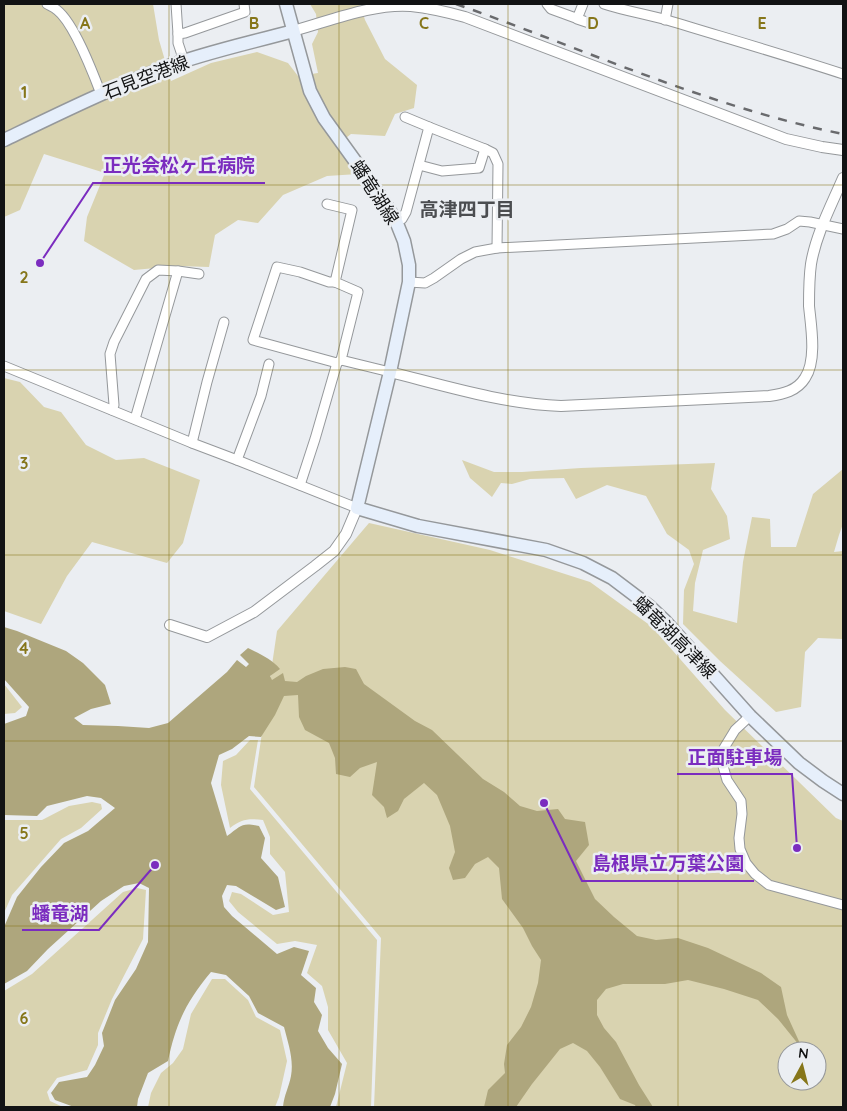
<svg xmlns="http://www.w3.org/2000/svg" width="847" height="1111" font-family="Quicksand,'Noto Sans JP',sans-serif">
<rect width="100%" height="100%" fill="#ebeef2"/>
<g fill="#d9d3b0" fill-rule="evenodd">
<path d="M4,4H153L159,40L171,81L211,63L257,52L288,63L298,76L318,73L312,44L318,32L316,14L310,4H360L365,20L385,59L417,85L414,108L395,114L385,136L351,134L337,145L358,174L327,176L283,195L258,223L238,220L215,235L209,267L177,266L134,270L84,241L87,217L105,173L44,154L20,210L4,217Z"/>
<path d="M4,378L20,382L44,407L61,412L86,445L116,460L144,458L200,480L183,543L167,563L92,542L67,576L41,624L4,611Z"/>
<path d="M462,460L494,472H522L581,468L715,463L711,489L727,516L730,539L703,550L695,583L693,611L737,623L743,562L752,517L770,519L771,547H796L813,494L843,469V524L839,535L834,552L843,551V639L818,638L805,652L801,707L776,712L720,661L683,624L684,590L694,564L689,550L667,534L646,496L607,485L576,499L564,478L530,479L512,484L501,483L492,497L470,478Z"/>
<path d="M369,523L490,550L590,582L651,626L725,710L836,818L843,821V1107H374L381,938L254,787L277,631ZM787,1051H817V1081H787Z"/>
<path d="M4,684L22,707L15,713L4,714Z"/>
<path d="M250,740H258L250,789L377,940L371,1107H336L347,1063L328,1030V1007L322,986L307,973L317,945L295,941L277,944L238,912L229,901L232,892L241,894L273,915L289,912L285,872L270,854V837L263,820C249,818 241,819 230,828L221,785L223,761L236,755Z"/>
<path d="M92,802L101,804L102,809L81,828L61,839L12,895L4,913V820H42L69,806Z"/>
<path d="M137,888L146,890L143,939L112,999L98,1033V1045L87,1070L57,1078L47,1092L50,1101L63,1107H4V991L32,974L123,892Z"/>
<path d="M212,979H225L248,1000L256,1017L280,1030L287,1061L279,1097L275,1107H148L151,1093L161,1073L173,1063L183,1049L191,1014Z"/>
</g>
<path fill="#aea67d" d="M4,627L17,631L66,651L83,663L105,685L111,704L91,709L74,718L83,725L118,726L149,728L168,723L227,672L237,660L246,667L249,664L240,655L248,648C260,654 272,659 280,669L270,676L272,680L283,673L285,681L297,682L306,676L323,669L345,667L356,669L364,684L415,721L432,730L483,779L504,792L520,806L537,811L558,809L565,819L585,822L589,845L576,861L595,899L614,917L637,936L656,940L678,938L708,948L761,973L781,987L787,1015L803,1050L778,1019L758,1000L724,989L688,980L665,984H623L606,989L597,1000V1015L604,1028L616,1042L639,1085L653,1107H636L635,1105L620,1099L600,1067L587,1051L573,1043L560,1049L532,1084L516,1107H484L488,1090L505,1073L504,1064L507,1045L521,1027L531,1007L538,983L541,960L532,946L523,928L502,899L499,868L488,857L475,864L465,878L453,880L449,868L455,852L450,826L437,795L424,783L404,799L398,811L387,818L384,807L372,795L377,762L360,768L350,777L336,774L335,758L329,743L305,730L299,717L298,695L284,696L275,715L261,737L249,736L232,749L219,755L211,783L227,836C241,826 241,822 259,826L265,838L261,858L278,877L285,907L276,910L236,886L227,885L222,896L224,907L232,916L277,954L294,947L309,951L301,975L316,988L314,1002L322,1015L318,1031L328,1048L342,1064L335,1094L330,1107H283C284,1095 289,1087 291,1076C294,1059 288,1043 284,1027L258,1013L249,996L226,975L211,972C186,1002 176,1023 168,1061L148,1073L138,1099L137,1107H74L55,1100L51,1093L59,1082L87,1077L95,1065L104,1046L102,1033L115,1000L136,969L148,942L149,888L139,883L124,886L101,901L48,949L27,971L4,984V927L17,897L41,867L64,843L88,831L115,808L101,798L87,796L47,806L37,816L4,815V724L26,716L29,707L4,679Z"/>
<g fill="none" stroke-linecap="round" stroke-linejoin="round">
<g stroke="#95989b" stroke-width="11">
<g id="minor">
<path d="M47,4C50,6 54,7 57,10C74,23 93,73 101,94"/>
<path d="M176,4L178,34"/>
<path d="M547,4L551,9L592,24L577,19L583,4"/>
<path d="M604,4C625,11 646,14 667,20C726,38 785,55 843,74"/>
<path d="M665,20L668,4"/>
<path d="M184,61L178,43V34L185,33L245,12L244,4"/>
<path d="M429,127L485,149L493,153L498,164L497,248"/>
<path d="M419,165L442,171L479,168L485,149"/>
<path d="M327,204L352,210L335,282L358,292L341,360L390,372"/>
<path d="M396,221L402,219L406,212L429,127L405,117"/>
<path d="M335,282H329L300,272L277,267L253,340L337,363"/>
<path d="M409,282L425,283L434,278L461,259L475,252L497,248L773,234L787,229L799,221L810,222L843,229"/>
<path d="M4,366L192,443L237,460L357,508"/>
<path d="M112,410L114,405L110,354L114,342L146,279L158,270L178,271L199,274"/>
<path d="M135,419L178,271"/>
<path d="M192,443L207,382L224,322"/>
<path d="M237,460L261,396L269,364"/>
<path d="M300,485L315,439L337,363L341,360"/>
<path d="M750,716L735,730L724,748L723,766L727,780L741,801L742,814L739,838L740,849L746,863L755,874L769,885L843,905"/>
</g>
</g>
<g stroke="#95989b" stroke-width="12">
<g id="tertiary">
<path d="M293,31C330,21 373,3 411,6C430,8 447,12 465,17L786,139L822,147L843,150"/>
<path d="M390,372C446,386 504,404 561,406L769,396C783,394 797,391 805,378C817,360 811,326 809,306C809,292 809,278 811,264C816,234 831,206 843,178"/>
<path d="M170,625L207,637L254,612L315,566L334,551L346,534L357,508"/>
</g>
</g>
<g stroke="#95989b" stroke-width="15">
<g id="secondary">
<path d="M286,4L310,91L324,118L381,197L396,221L404,241L409,265V282L390,372L357,508L418,526L546,550L583,563L612,578L649,606L665,621L750,716L799,763L823,781L843,794"/>
<path d="M4,140C56,115 107,90 161,69C202,53 250,43 293,31"/>
</g>
</g>
<use href="#minor" stroke="#fff" stroke-width="9"/>
<use href="#tertiary" stroke="#fff" stroke-width="10"/>
<use href="#secondary" stroke="#e6effb" stroke-width="12"/>
<path stroke="#696a6d" stroke-width="2.5" stroke-dasharray="9 9" stroke-linecap="butt" d="M456,4C584,49 709,107 843,134"/>
</g>
<path fill="none" stroke="#86761a" stroke-width="1" stroke-opacity="0.55" d="M169,4V1107M339,4V1107M508,4V1107M678,4V1107M4,185H843M4,370H843M4,555H843M4,741H843M4,926H843"/>
<g text-anchor="middle" dominant-baseline="central" stroke-width="5" stroke-linejoin="round" paint-order="stroke">
<g font-size="18" fill="#121314" stroke="#ebeef2">
<text transform="translate(146 77) rotate(-21)">石見空港線</text>
<text transform="translate(375 192) rotate(57)">蟠竜湖線</text>
<text transform="translate(675 637) rotate(45)">蟠竜湖高津線</text>
</g>
<g font-size="19" font-weight="bold" fill="#4b4d50" stroke="#ebeef2">
<text x="467" y="209">高津四丁目</text>
</g>
</g>
<g font-size="16" text-anchor="middle" font-weight="bold" fill="#86761a" stroke="#ebeef2" stroke-width="5" stroke-linejoin="round" paint-order="stroke">
<text x="85" y="29">A</text>
<text x="254" y="29">B</text>
<text x="424" y="29">C</text>
<text x="593" y="29">D</text>
<text x="762" y="29">E</text>
<text x="24" y="98">1</text>
<text x="24" y="283">2</text>
<text x="24" y="469">3</text>
<text x="24" y="654">4</text>
<text x="24" y="839">5</text>
<text x="24" y="1024">6</text>
</g>
<path fill="none" stroke="#7b2cbf" stroke-width="2" d="M40 263L93 183H265M797 848L792 774H677M544 803L582 881H754M155 865L99 930H22"/>
<g fill="#7b2cbf" stroke="#ebeef2" stroke-width="2">
<circle cx="40" cy="263" r="5"/>
<circle cx="797" cy="848" r="5"/>
<circle cx="544" cy="803" r="5"/>
<circle cx="155" cy="865" r="5"/>
</g>
<g font-size="19" text-anchor="middle" font-weight="bold" fill="#7b2cbf" stroke="#ebeef2" stroke-width="5" stroke-linejoin="round" paint-order="stroke">
<text x="179" y="172">正光会松ヶ丘病院</text>
<text x="735" y="764">正面駐車場</text>
<text x="668" y="870">島根県立万葉公園</text>
<text x="60" y="920">蟠竜湖</text>
</g>
<rect width="847" height="1111" fill="none" stroke="#121314" stroke-width="10"/>
<g transform="translate(802 1066) rotate(7)"><circle r="24" fill="#ebeef2" stroke="#949699"/>
<path d="M0-4L9 19L0 12L-9 19Z" fill="#86761a"/>
<text y="-8" font-size="14" font-weight="bold" text-anchor="middle" fill="#121314">N</text>
</g>
</svg>
